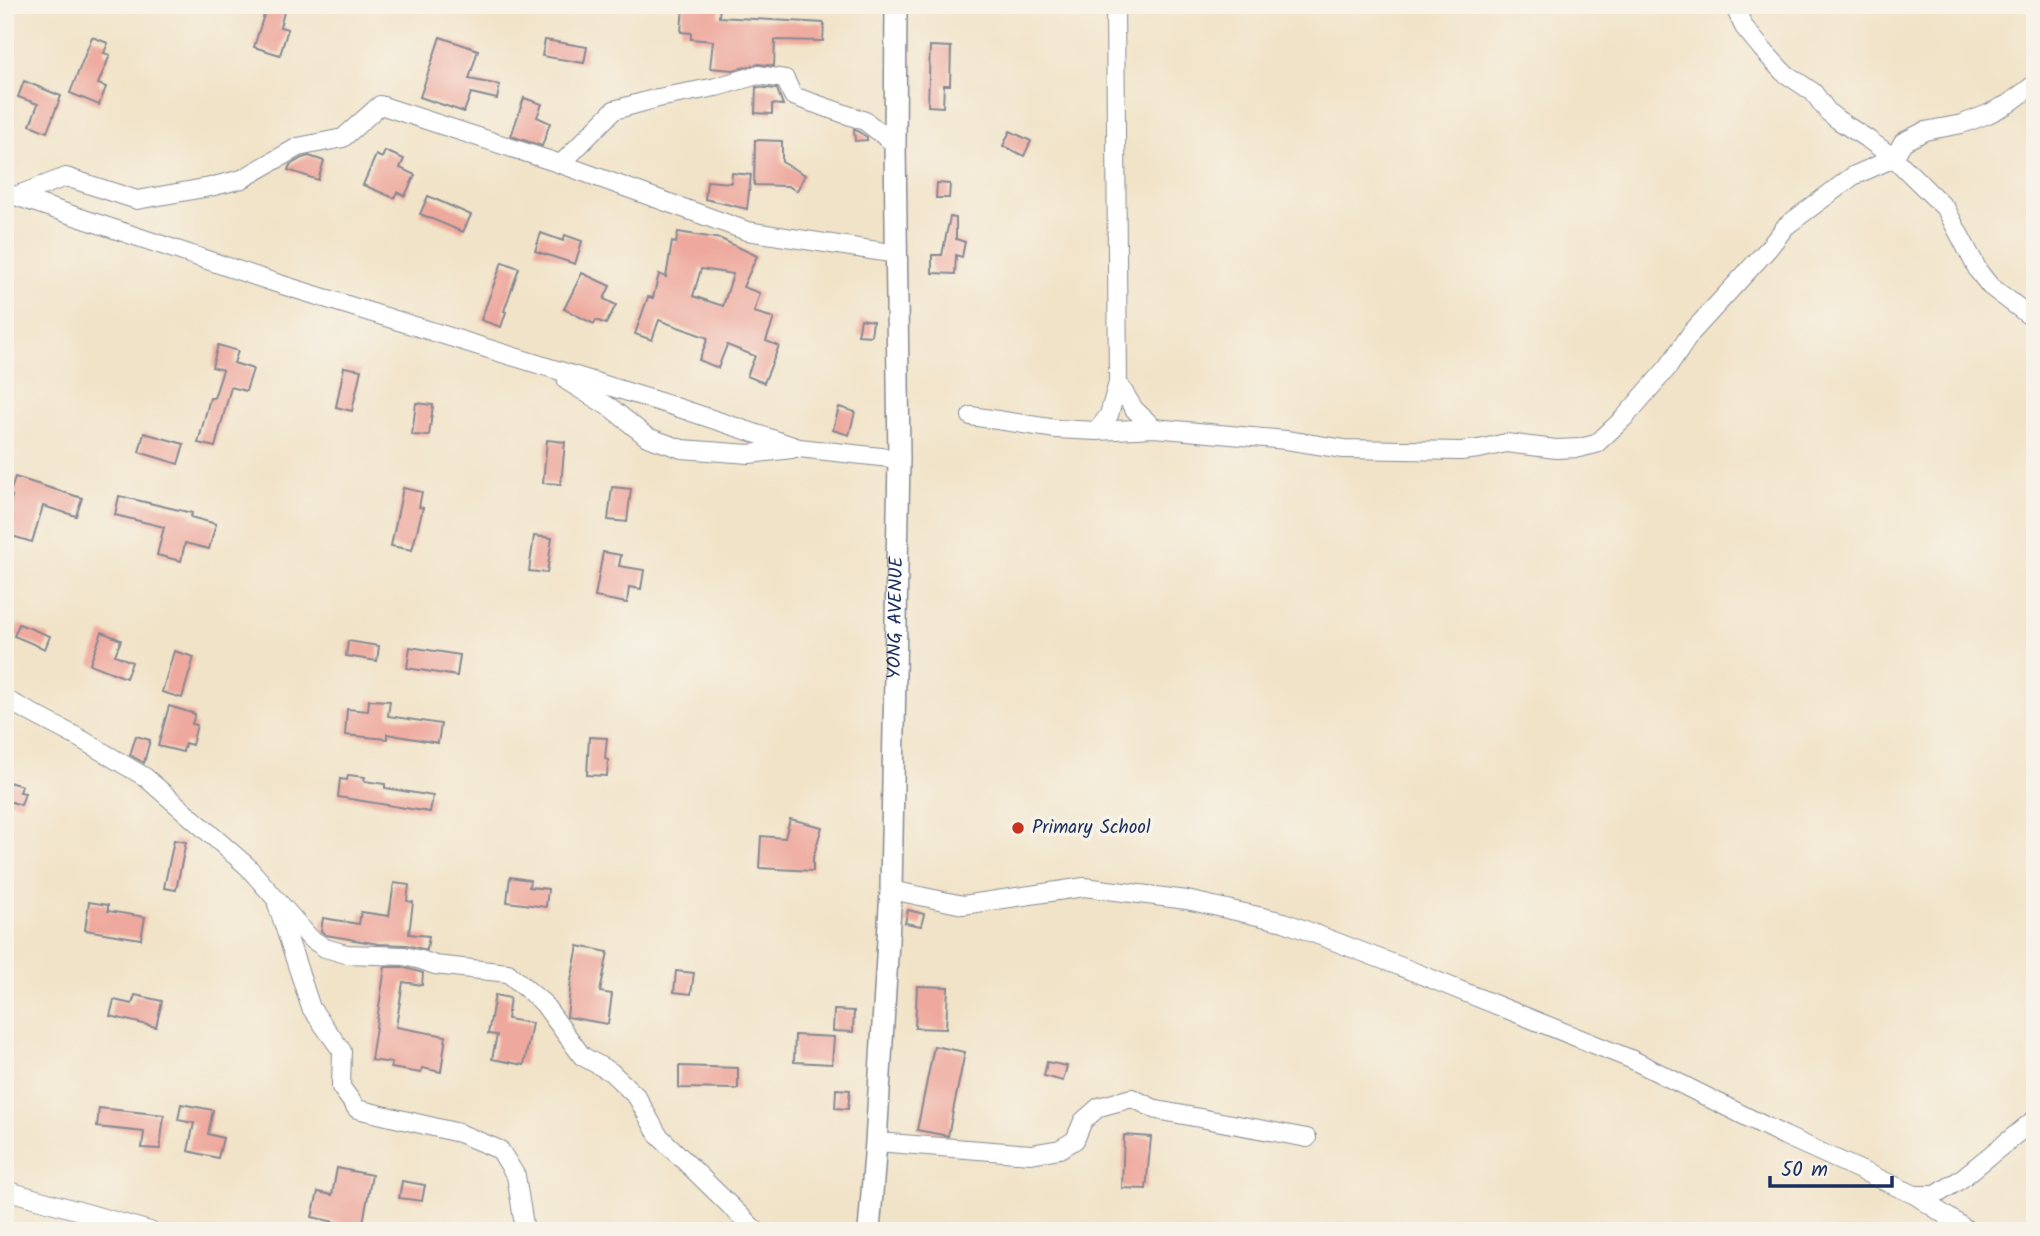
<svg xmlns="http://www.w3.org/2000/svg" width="2040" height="1236" font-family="Kalam,sans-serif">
<rect width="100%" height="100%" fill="#f7f3e8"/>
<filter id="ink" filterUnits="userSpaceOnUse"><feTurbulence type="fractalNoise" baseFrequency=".0143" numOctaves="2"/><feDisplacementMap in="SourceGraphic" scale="14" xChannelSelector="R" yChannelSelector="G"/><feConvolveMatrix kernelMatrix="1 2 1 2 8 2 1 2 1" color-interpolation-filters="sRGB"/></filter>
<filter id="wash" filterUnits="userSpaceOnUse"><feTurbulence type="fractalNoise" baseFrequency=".00686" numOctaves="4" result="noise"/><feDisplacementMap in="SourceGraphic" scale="28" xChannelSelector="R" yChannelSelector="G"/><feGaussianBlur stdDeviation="1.57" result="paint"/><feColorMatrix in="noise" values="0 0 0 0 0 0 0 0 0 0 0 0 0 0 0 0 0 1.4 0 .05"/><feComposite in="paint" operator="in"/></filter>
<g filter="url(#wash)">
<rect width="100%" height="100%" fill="#f1e3c8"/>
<g id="blocks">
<g fill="#eea89d" fill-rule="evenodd">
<path d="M267,5H286L280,27L288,29L280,55L254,47Z"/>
<path d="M683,5H720L719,17L824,23L823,41L775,40L774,66L759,64L733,70L710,68L713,41L691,39V33L681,32Z"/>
<path d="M92,37L108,43L104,53L110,55L98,84L106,87L99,105L70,93Z"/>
<path d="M440,37L478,50L469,79L500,85L497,99L471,93L464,112L420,97Z"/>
<path d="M545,40L587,47L584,63L542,56Z"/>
<path d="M930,46L951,47L950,85H944L943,107L928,106Z"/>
<path d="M24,81L61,96L47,132L30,125L38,104L18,97Z"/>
<path d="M756,87L777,89L783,105L772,104V114L755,113Z"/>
<path d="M524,98L542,104L537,117L550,123L542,146L511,136Z"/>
<path d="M854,129L867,137V140L855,141Z"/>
<path d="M1010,131L1031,141L1024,156L1003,146Z"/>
<path d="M755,140L782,141V162L805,175L797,191L788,186L754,185Z"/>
<path d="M385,151L404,159L400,168L415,175L405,196L397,192L394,198L363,185L376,155L382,158Z"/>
<path d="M309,156L324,161L318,180L288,170L290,165L302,158Z"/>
<path d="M732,173L751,175L747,209L705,199L707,181L731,183Z"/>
<path d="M937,183L950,184L949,198H936Z"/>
<path d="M428,196L471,215L463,232L420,214Z"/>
<path d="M950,217L956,218V239L965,242L962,257L956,255L955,274L932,273V255H942Z"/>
<path d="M678,232L721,239L757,256L743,287L760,293L754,312L774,318L766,341L779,346L764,383L747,376L755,356L727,345L718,368L699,360L708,338L659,320L652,340L635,334L648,297L653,298L659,274L666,277L672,242L676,243ZM701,269L733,274L723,306L693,296Z"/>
<path d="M541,233L563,241L565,235L582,241L575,264L535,251Z"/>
<path d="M502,262L519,268L504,311L506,312L501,327L481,320Z"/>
<path d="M582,273L610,286L604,299L616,305L606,324L596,320L594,324L564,309Z"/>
<path d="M861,319L873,321L871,336L858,335Z"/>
<path d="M218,345L238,351L234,363L253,369L246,391L231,387L215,447L198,443L210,398H214L223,370L212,367Z"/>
<path d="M344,367L361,370L352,411L336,407Z"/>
<path d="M416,403L433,405L429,436L412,435Z"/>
<path d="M839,407L855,412L849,435L833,430Z"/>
<path d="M144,433L184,444L178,464L139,452Z"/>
<path d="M547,440L565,442L561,484L543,483Z"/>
<path d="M15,477L82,498L76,516L43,506L32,542L5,534V517L12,496H9Z"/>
<path d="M612,487L631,489L627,522L608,520Z"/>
<path d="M403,488L422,492L419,507L423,508L412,550L391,546Z"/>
<path d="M119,496L192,513L191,517L216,524L209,549L185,543L181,561L157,555L164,527L115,515Z"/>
<path d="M534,536L552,538L547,573L529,571Z"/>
<path d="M603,552L621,555L619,566L644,570L641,589L629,587L627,603L595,597Z"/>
<path d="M19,624L50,636L45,649L14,636Z"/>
<path d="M102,632L121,640L115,655L132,662L126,678L90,664Z"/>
<path d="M348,641L379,646L377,661L346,656Z"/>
<path d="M410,647L460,655L457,676L407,668Z"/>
<path d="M174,651L194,657L182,698L162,692Z"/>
<path d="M369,700L390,701L388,716L441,724L438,743L387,734V739L345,735L347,709L368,711Z"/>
<path d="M169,706L195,714L192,724L197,725L192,745L185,743L183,752L158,746Z"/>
<path d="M136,736L150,740L144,763L130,755Z"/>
<path d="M589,737L607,738L605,759L608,760L607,776L587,775Z"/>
<path d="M348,775L365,777L364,781L385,784V788L433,796L430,812L338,797L340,779L347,780Z"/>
<path d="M5,781L22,786L20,792L25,793L21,805L5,800Z"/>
<path d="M790,819L822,827L813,858V871L759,868L761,836L785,838Z"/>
<path d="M174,840L186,842L176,890L164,888Z"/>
<path d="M510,877L530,880L529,887L548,889L546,907L507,902Z"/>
<path d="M394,883L409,885L407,901L413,902L409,934L429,936L427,950L406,945L378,944L326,935L321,931L323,918L359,924L361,912L389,916Z"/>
<path d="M89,902L108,905V911L145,917L141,939L85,930Z"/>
<path d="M908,910L924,914L921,926L905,923Z"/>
<path d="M578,946L608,952L600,992L612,994L608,1024L567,1017L571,981Z"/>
<path d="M385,967H402L423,973L422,985L403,982L396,1027L446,1036L441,1072L422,1068L421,1073L391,1068L392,1063L371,1060Z"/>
<path d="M676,971L694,973L691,994L674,992Z"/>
<path d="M917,986L948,987L946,1029L915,1028Z"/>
<path d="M135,995L162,1001L156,1027L110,1016L114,1000L132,1004Z"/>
<path d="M495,995L510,998L507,1019L532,1023L524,1065L492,1059L497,1035L488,1034Z"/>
<path d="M834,1010L854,1011L853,1032L833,1031Z"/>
<path d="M795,1035L834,1037L832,1064L794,1062Z"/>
<path d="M934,1046L965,1052L948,1136L917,1130Z"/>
<path d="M1047,1062L1067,1066L1063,1081L1044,1076Z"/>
<path d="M679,1066L738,1068V1089L679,1088Z"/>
<path d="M836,1089L850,1090L848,1109L835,1108Z"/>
<path d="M181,1104L213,1110L208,1134L223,1138L218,1158L188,1151L194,1123L178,1120Z"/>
<path d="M99,1108L164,1115L160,1149L142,1148L144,1132L97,1127Z"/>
<path d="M1124,1135L1151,1137L1146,1189L1122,1188Z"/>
<path d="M337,1168L372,1175L362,1228L312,1217L318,1192L332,1195Z"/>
<path d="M402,1181L425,1185L422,1201L399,1198Z"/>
</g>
</g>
</g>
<g filter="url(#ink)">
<use href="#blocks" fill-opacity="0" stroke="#868993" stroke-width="2"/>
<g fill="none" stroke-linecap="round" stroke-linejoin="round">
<g stroke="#868993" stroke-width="20">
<g id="minor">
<path d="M1732,5L1737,12L1744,27L1762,49L1783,72L1813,92L1828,112L1838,120L1869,140L1894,158L1946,209L1979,272L1990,286L2035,320"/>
<path d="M561,164L614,110L658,98L716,87L758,75L785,79L793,96L865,121L895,144"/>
<path d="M12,195L276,283L673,406L799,448L899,459"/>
<path d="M15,196L66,177L137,200L210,187L242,179L298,147L343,138L380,105L561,164L747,231L897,254"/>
<path d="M567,381L611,408L647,437L682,449L749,454L792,449"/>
<path d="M1118,383L1134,409L1154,428"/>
<path d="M971,416L1056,429L1097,431L1154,428L1286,440L1344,449L1461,451L1479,449L1506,443L1556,449L1579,448L1596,444L1625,417L1669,366L1691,333L1768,249L1786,226L1853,176L1894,158L1903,142L1925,131L1962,124L1988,114L2008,104L2035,84"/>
<path d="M1097,431L1109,415L1118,383L1115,5"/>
<path d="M5,699L79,738L145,777L247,866L310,938L325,948L346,954L404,956L421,960L435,965L508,973L543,1003L582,1056L611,1072L637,1097L658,1135L756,1231"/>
<path d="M891,890L963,905L1084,887L1187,900L1284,922L1407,969L1633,1060L1785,1136L1915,1195L1969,1231"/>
<path d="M277,904L311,1008L342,1051L341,1087L357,1109L459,1133L500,1150L516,1176L525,1231"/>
<path d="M876,1142L1031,1154L1060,1149L1075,1140L1083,1121L1099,1107L1132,1098L1157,1110L1307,1138"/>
<path d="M5,1190L150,1231"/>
<path d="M1915,1195H1936L1961,1179L2035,1119"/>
</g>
</g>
<g stroke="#868993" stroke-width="24">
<g id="tertiary">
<path id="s1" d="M869,1231L876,1142L891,890L899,459L895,144L896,5"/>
</g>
</g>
<use href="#minor" stroke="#fff" stroke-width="18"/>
<use href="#tertiary" stroke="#fff" stroke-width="21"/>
</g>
</g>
<circle fill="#c8321e" stroke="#f7f3e8" stroke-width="2.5" cx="1018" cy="828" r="7"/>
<g text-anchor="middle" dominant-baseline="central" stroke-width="7" stroke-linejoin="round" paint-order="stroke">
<g font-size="19" fill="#1b2f5e" stroke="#f7f3e8">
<text stroke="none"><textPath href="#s1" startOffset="614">YONG AVENUE</textPath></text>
</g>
<g font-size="19" fill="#1b2f5e" stroke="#f7f3e8" text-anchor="start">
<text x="1032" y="828">Primary School</text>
</g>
</g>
<rect width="2040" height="1236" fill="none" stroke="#f7f3e8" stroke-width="28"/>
<path d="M1770 1176v10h122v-10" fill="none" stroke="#1b2f5e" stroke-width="3.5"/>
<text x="1781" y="1176" font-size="21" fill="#1b2f5e" stroke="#f7f3e8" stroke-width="5" paint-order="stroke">50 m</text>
</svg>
